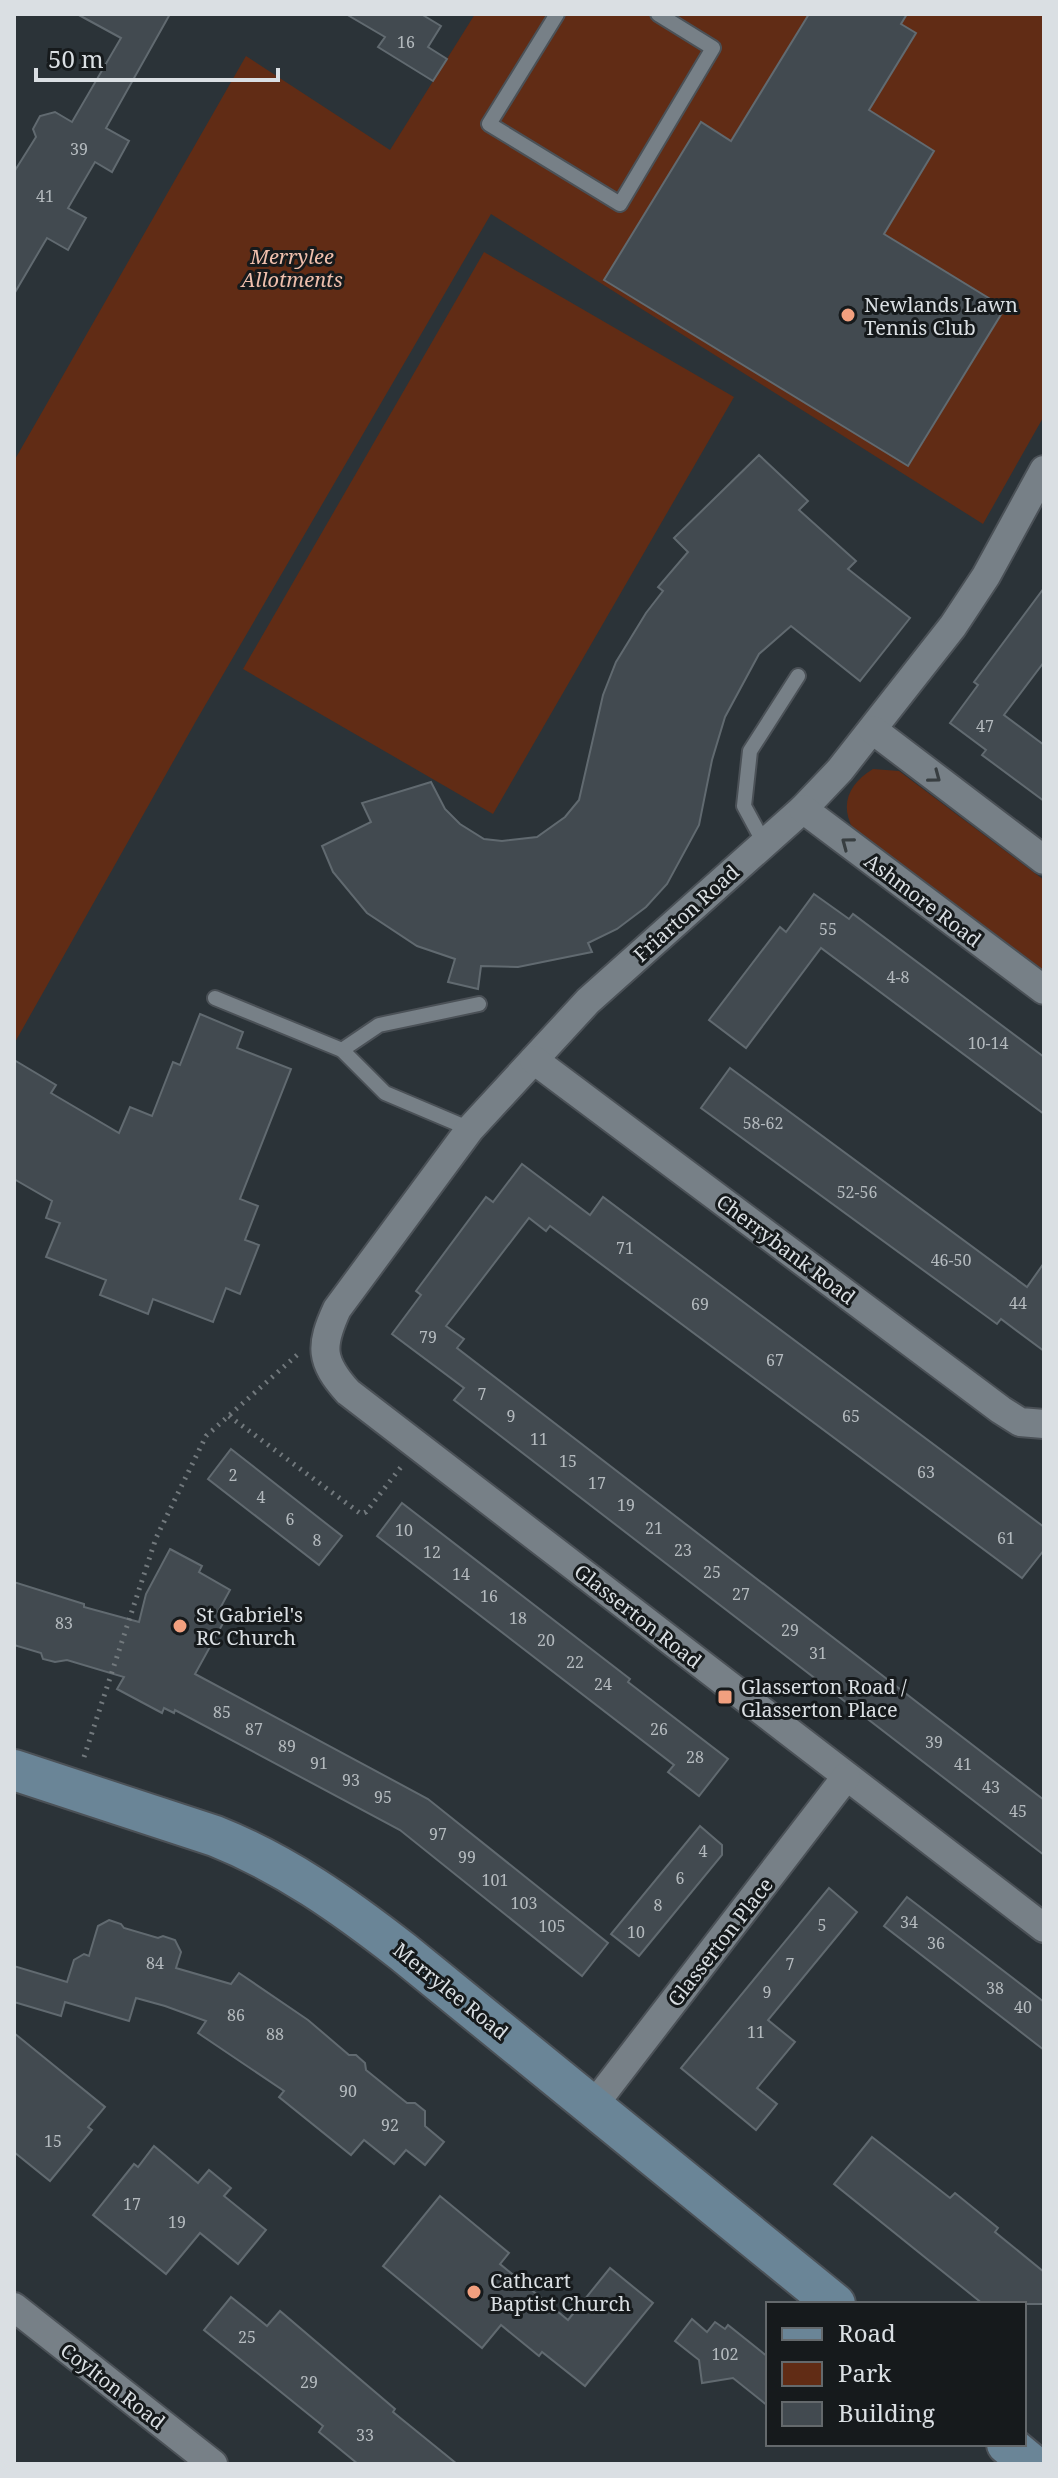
<svg xmlns="http://www.w3.org/2000/svg" width="1058" height="2478" font-family="'Noto Serif',serif">
<rect width="100%" height="100%" fill="#2b3338"/>
<g fill="#612c15">
<path d="M475,14H1044V416L983,524L491,214L196,721L14,1044V461L246,56L390,150Z"/>
<path d="M484,252L734,397L493,814L243,669Z"/>
<path d="M873,769L899,771L1044,880V971L853,829C839,803 850,783 873,769Z"/>
</g>
<g fill="#424a50" stroke="#616a70" stroke-width="2">
<path d="M77,14H170L106,128L129,141L112,172L95,162L68,208L86,218L68,250L47,238L14,294V172L36,137L33,129L40,116L55,112L72,122L121,38Z"/>
<path d="M346,14H421L441,26L428,47L447,59L433,81L378,47L385,37Z"/>
<path d="M809,14H907L901,24L916,33L869,110L934,151L884,234L1005,308L908,466L604,280L701,122L731,141Z"/>
<path d="M759,455L808,501L799,510L856,561L848,569L910,618L860,681L791,626L759,654L725,717L712,760L699,825L667,884L646,907L617,929L588,943L592,952L518,967L481,966L478,989L448,982L455,959L417,946L367,913L333,872L322,846L371,822L362,803L431,782L445,809L460,824L484,839L502,841L537,837L565,817L579,800L603,695L616,662L646,613L663,591L658,587L688,552L674,538Z"/>
<path d="M1044,588V662L1004,715L1044,745V801L982,755L986,750L950,723L978,685L974,682Z"/>
<path d="M814,894L849,919L853,914L1044,1057V1114L821,948L746,1048L709,1020L780,927L786,932Z"/>
<path d="M200,1014L243,1032L237,1048L291,1069L240,1199L258,1206L245,1240L259,1245L240,1294L226,1288L213,1322L153,1299L148,1314L100,1295L106,1280L46,1257L60,1223L46,1218L52,1201L14,1179V1060L56,1085L51,1093L119,1133L130,1107L152,1116L173,1062L180,1065Z"/>
<path d="M730,1068L1027,1287L1044,1263V1351L1001,1319L997,1324L701,1108Z"/>
<path d="M522,1164L590,1215L603,1197L1044,1527V1550L1022,1578L550,1226L546,1231L529,1218L446,1326L464,1339L457,1348L1044,1800V1855L454,1400L464,1388L392,1334L421,1295L416,1291L486,1197L493,1202Z"/>
<path d="M231,1449L342,1536L319,1565L208,1479Z"/>
<path d="M402,1503L630,1679L628,1682L728,1759L699,1796L668,1772L674,1765L377,1536Z"/>
<path d="M170,1549L202,1566L199,1572L230,1590L218,1612L227,1616L195,1674L428,1799L608,1943L582,1976L400,1830L175,1710L174,1713L164,1708L162,1713L117,1689L124,1677L67,1660L55,1662L43,1659L41,1653L14,1645V1582L84,1604V1607L139,1622L146,1594Z"/>
<path d="M700,1826L722,1845V1855L639,1956L611,1934Z"/>
<path d="M829,1888L857,1912L768,2020L795,2042L757,2088L777,2104L756,2130L681,2068Z"/>
<path d="M907,1897L1044,2002V2050L884,1926Z"/>
<path d="M109,1920L121,1924L124,1928L158,1938L163,1936L175,1940L181,1952L176,1968L231,1984L239,1973L308,2020L349,2055H356L365,2063L366,2070L387,2087L407,2103H415L425,2111V2126L444,2142L425,2165L406,2150L394,2164L364,2140L351,2155L279,2097L284,2091L198,2033L206,2021L165,2006L136,1998L129,2021L65,2002L61,2016L14,2002V1966L67,1982L74,1960L84,1954L89,1956L98,1926Z"/>
<path d="M14,2033L105,2107L88,2127L92,2130L50,2181L14,2152Z"/>
<path d="M872,2137L950,2198L955,2193L998,2228L995,2232L1044,2272V2304H983L834,2184Z"/>
<path d="M154,2146L198,2183L209,2170L231,2188L224,2196L266,2230L238,2264L200,2233L166,2274L93,2215L134,2164L138,2167Z"/>
<path d="M440,2196L509,2253L500,2264L568,2320L610,2268L653,2303L585,2386L542,2352L539,2356L501,2325L482,2348L383,2266Z"/>
<path d="M231,2297L267,2326L280,2311L395,2409L393,2412L457,2464H358L319,2432L323,2426L204,2330Z"/>
<path d="M692,2319L707,2332L715,2322L725,2329L728,2325L768,2357V2406L733,2378L702,2383L699,2360L675,2341Z"/>
</g>
<g fill="none" stroke-linecap="round" stroke-linejoin="round">
<g stroke="#4b5157" stroke-width="18">
<g id="lane">
<path d="M557,14L489,124L620,204L713,48L658,14"/>
<path d="M764,843L744,806L750,751L798,676"/>
<path d="M215,998L342,1050L385,1093L470,1129"/>
<path d="M342,1050L379,1025L479,1004"/>
</g>
</g>
<g stroke="#4b5157" stroke-width="32">
<g id="street">
<path d="M1044,470L986,576L953,626L840,770L803,809L588,1001L470,1129L337,1309C320,1346 320,1361 348,1392L1044,1928"/>
<path d="M873,730L1044,860"/>
<path d="M803,809L1044,990"/>
<path d="M534,1060L1001,1410L1020,1422L1044,1424"/>
<path d="M593,2106L846,1777"/>
<path d="M14,2307L213,2464"/>
</g>
</g>
<g stroke="#4b5157" stroke-width="44">
<g id="secondary">
<path d="M14,1770L215,1836C285,1864 344,1906 403,1952L835,2304"/>
<path d="M1007,2444L1031,2464"/>
</g>
</g>
<g stroke="#72797d" stroke-width="5" stroke-dasharray="2 6" stroke-linecap="butt">
<path d="M229,1416L361,1514L366,1512L401,1467"/>
<path d="M84,1757L156,1538L206,1436L297,1355"/>
</g>
<use href="#lane" stroke="#778087" stroke-width="14"/>
<use href="#street" stroke="#778087" stroke-width="28"/>
<use href="#secondary" stroke="#6a8597" stroke-width="40"/>
</g>
<defs><path id="oneway-chevron" d="M-2-3.5L2.5 0L-2 3.5" fill="none" stroke-width="1.6" stroke-linecap="round" stroke-linejoin="round" transform="scale(2)"/></defs>
<g stroke="#383e41">
<use href="#oneway-chevron" transform="translate(935 777) rotate(37)"/>
<use href="#oneway-chevron" transform="translate(847 843) rotate(-143)"/>
</g>
<g fill="#f2a07f" stroke="#161a1c" stroke-width="3">
<circle cx="848" cy="315" r="8"/>
<circle cx="180" cy="1626" r="8"/>
<rect x="717" y="1689" width="16" height="16" rx="4"/>
<circle cx="474" cy="2292" r="8"/>
</g>
<g text-anchor="middle" dominant-baseline="central" stroke-width="6" stroke-linejoin="round" paint-order="stroke">
<g font-size="16" fill="#b4babe">
<text x="406" y="42">16</text>
<text x="79" y="149">39</text>
<text x="45" y="196">41</text>
<text x="985" y="726">47</text>
<text x="828" y="929">55</text>
<text x="898" y="977">4-8</text>
<text x="988" y="1043">10-14</text>
<text x="763" y="1123">58-62</text>
<text x="857" y="1192">52-56</text>
<text x="625" y="1248">71</text>
<text x="951" y="1260">46-50</text>
<text x="1018" y="1303">44</text>
<text x="700" y="1304">69</text>
<text x="428" y="1337">79</text>
<text x="775" y="1360">67</text>
<text x="482" y="1394">7</text>
<text x="511" y="1416">9</text>
<text x="851" y="1416">65</text>
<text x="539" y="1439">11</text>
<text x="568" y="1461">15</text>
<text x="926" y="1472">63</text>
<text x="233" y="1475">2</text>
<text x="597" y="1483">17</text>
<text x="261" y="1497">4</text>
<text x="626" y="1505">19</text>
<text x="290" y="1519">6</text>
<text x="654" y="1528">21</text>
<text x="404" y="1530">10</text>
<text x="1006" y="1538">61</text>
<text x="317" y="1540">8</text>
<text x="683" y="1550">23</text>
<text x="432" y="1552">12</text>
<text x="712" y="1572">25</text>
<text x="461" y="1574">14</text>
<text x="741" y="1594">27</text>
<text x="489" y="1596">16</text>
<text x="518" y="1618">18</text>
<text x="64" y="1623">83</text>
<text x="790" y="1630">29</text>
<text x="546" y="1640">20</text>
<text x="818" y="1653">31</text>
<text x="575" y="1662">22</text>
<text x="603" y="1684">24</text>
<text x="222" y="1712">85</text>
<text x="254" y="1729">87</text>
<text x="659" y="1729">26</text>
<text x="934" y="1742">39</text>
<text x="287" y="1746">89</text>
<text x="695" y="1757">28</text>
<text x="319" y="1763">91</text>
<text x="963" y="1764">41</text>
<text x="351" y="1780">93</text>
<text x="991" y="1787">43</text>
<text x="383" y="1797">95</text>
<text x="1018" y="1811">45</text>
<text x="438" y="1834">97</text>
<text x="703" y="1851">4</text>
<text x="467" y="1857">99</text>
<text x="680" y="1878">6</text>
<text x="495" y="1880">101</text>
<text x="524" y="1903">103</text>
<text x="658" y="1905">8</text>
<text x="909" y="1922">34</text>
<text x="822" y="1925">5</text>
<text x="552" y="1926">105</text>
<text x="636" y="1932">10</text>
<text x="936" y="1943">36</text>
<text x="155" y="1963">84</text>
<text x="790" y="1964">7</text>
<text x="995" y="1988">38</text>
<text x="767" y="1992">9</text>
<text x="1023" y="2007">40</text>
<text x="236" y="2015">86</text>
<text x="756" y="2032">11</text>
<text x="275" y="2034">88</text>
<text x="348" y="2091">90</text>
<text x="390" y="2125">92</text>
<text x="53" y="2141">15</text>
<text x="132" y="2204">17</text>
<text x="177" y="2222">19</text>
<text x="247" y="2337">25</text>
<text x="725" y="2354">102</text>
<text x="309" y="2382">29</text>
<text x="365" y="2435">33</text>
</g>
<g font-size="20" font-style="italic" fill="#efbfac" stroke="#161a1c">
<text x="292" y="256">Merrylee<tspan x="292" dy="23">Allotments</tspan></text>
</g>
<g font-size="20" fill="#dadfe3" stroke="#161a1c" text-anchor="start">
<text x="864" y="304">Newlands Lawn<tspan x="864" dy="23">Tennis Club</tspan></text>
<text x="196" y="1614">St Gabriel's<tspan x="196" dy="23">RC Church</tspan></text>
<text x="741" y="1686">Glasserton Road /<tspan x="741" dy="23">Glasserton Place</tspan></text>
<text x="490" y="2280">Cathcart<tspan x="490" dy="23">Baptist Church</tspan></text>
</g>
<g font-size="20" fill="#dadfe3" stroke="#161a1c">
<text transform="translate(923 900) rotate(37)">Ashmore Road</text>
<text transform="translate(686 913) rotate(-42)">Friarton Road</text>
<text transform="translate(786 1249) rotate(37)">Cherrybank Road</text>
<text transform="translate(638 1616) rotate(38)">Glasserton Road</text>
<text transform="translate(720 1942) rotate(-52)">Glasserton Place</text>
<text transform="translate(451 1991) rotate(39)">Merrylee Road</text>
<text transform="translate(113 2386) rotate(38)">Coylton Road</text>
</g>
</g>
<rect width="1058" height="2478" fill="none" stroke="#dadfe3" stroke-width="32"/>
<rect x="766" y="2302" width="260" height="144" fill="#161a1c" stroke="#64696c" stroke-width="2"/>
<rect x="782" y="2328" width="40" height="12" fill="#6a8597" stroke="#64696c" stroke-width="2"/>
<text x="838" y="2342" font-size="24" fill="#dadfe3">Road</text>
<rect x="782" y="2362" width="40" height="24" fill="#612c15" stroke="#64696c" stroke-width="2"/>
<text x="838" y="2382" font-size="24" fill="#dadfe3">Park</text>
<rect x="782" y="2402" width="40" height="24" fill="#424a50" stroke="#64696c" stroke-width="2"/>
<text x="838" y="2422" font-size="24" fill="#dadfe3">Building</text>
<path d="M36 68v12h242v-12" fill="none" stroke="#dadfe3" stroke-width="4"/>
<text x="48" y="68" font-size="24" fill="#dadfe3" stroke="#161a1c" stroke-width="6" paint-order="stroke">50 m</text>
</svg>
